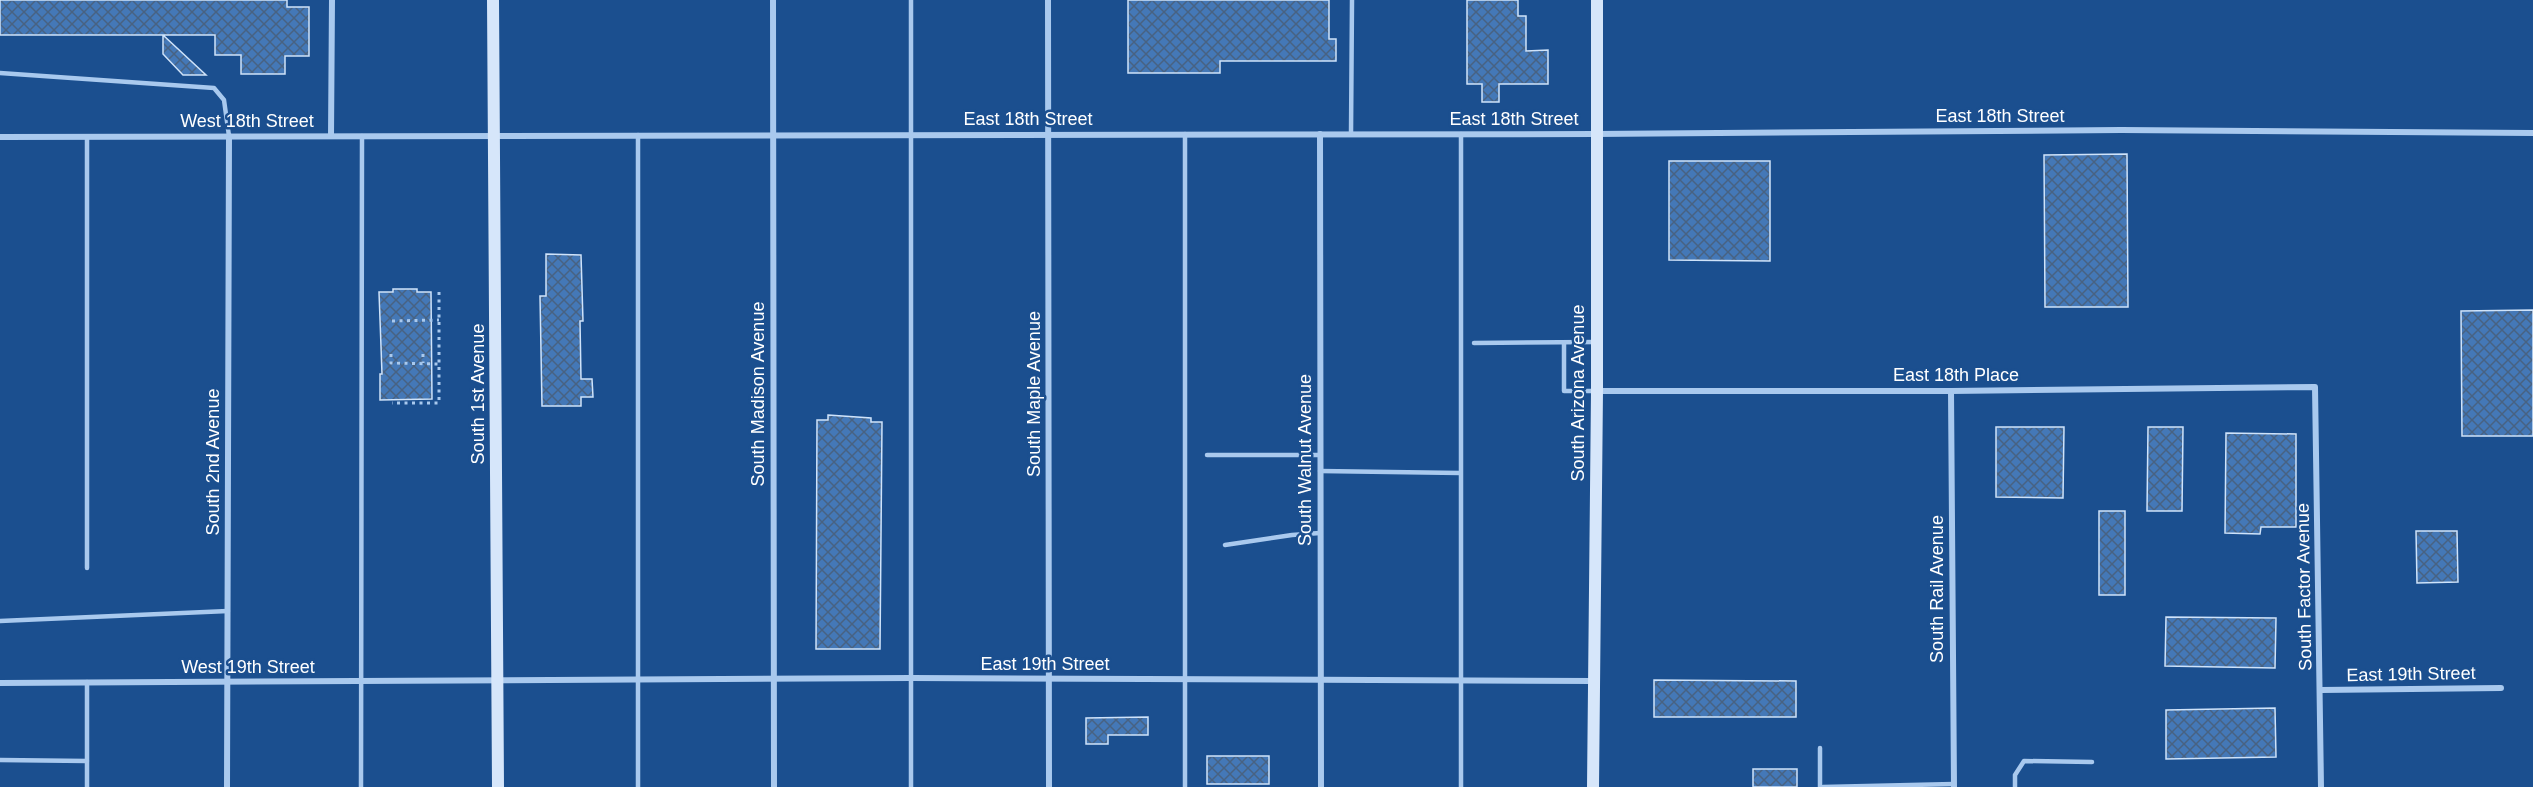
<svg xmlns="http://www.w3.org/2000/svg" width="2533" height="787" font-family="Helvetica,sans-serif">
<defs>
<pattern id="building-cross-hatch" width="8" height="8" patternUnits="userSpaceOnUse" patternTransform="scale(1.5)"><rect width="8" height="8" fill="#4478b7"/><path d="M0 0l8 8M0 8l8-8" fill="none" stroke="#486282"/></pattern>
</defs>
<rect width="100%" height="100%" fill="#1b4f8f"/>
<g fill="url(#building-cross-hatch)" stroke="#cfe3fa" stroke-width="1.5">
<path d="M0,0H287V7H309V56H285V74H241V55H215V35H163L206,75H183L163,54V35H0Z"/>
<path d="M1128,0H1329V39H1336V61H1220V73H1128Z"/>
<path d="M1467,0H1518V16H1526V51L1548,50V84H1499V102H1482V84H1467Z"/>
<path d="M2127,154L2128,307H2045L2044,155Z"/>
<path d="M1669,161H1770V261L1669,260Z"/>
<path d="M546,254L581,255L583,321H580L581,379H592L593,397H581V406H542L540,296H546Z"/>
<path d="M393,289H417V292H431L432,399L380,400V374H382L379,292H393Z"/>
<path d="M2533,310V436H2462L2461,311Z"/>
<path d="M828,415L871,418V422H882L880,649H816L817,420H828Z"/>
<path d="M1996,427H2064L2063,498L1996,497Z"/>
<path d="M2148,427H2183L2182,511H2147Z"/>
<path d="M2226,433L2296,434V527H2261L2260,534L2225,533Z"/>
<rect x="2099" y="511" width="26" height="84"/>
<path d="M2416,531H2457L2458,582L2417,583Z"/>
<path d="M2166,617L2276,618L2275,668L2165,666Z"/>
<path d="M1654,680L1796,681V717H1654Z"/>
<path d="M2275,708L2276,757L2166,759V710Z"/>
<path d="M1148,717V735H1108V744H1086V718Z"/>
<rect x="1207" y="756" width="62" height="28"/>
<rect x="1753" y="769" width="44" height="18"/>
</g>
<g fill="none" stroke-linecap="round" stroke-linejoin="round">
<g stroke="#a9c9ee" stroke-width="3" stroke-dasharray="3 4.5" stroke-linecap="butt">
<path d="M439,292V364"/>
<path d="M392,321L439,320"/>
<path d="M391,354V363L439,364V403H392"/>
<path d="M423,354V363"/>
</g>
<g stroke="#a9c9ee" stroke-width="4.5">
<path d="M911,0V787"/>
<path d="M0,73L214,88L224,100L229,136"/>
<path d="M1351,134L1352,0"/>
<path d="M638,135V787"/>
<path d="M87,137V568"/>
<path d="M1474,343L1597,342"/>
<path d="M1564,343V391H1597"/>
<path d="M1207,455H1320"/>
<path d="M1320,471L1460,473"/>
<path d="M1225,545L1292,535L1320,533"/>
<path d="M0,621L228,611"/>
<path d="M87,682V787"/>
<path d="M0,760L87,761"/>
<path d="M361,787L362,136"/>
<path d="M1185,787V134"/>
<path d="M1461,787V134"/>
<path d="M1820,787V748"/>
<path d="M1823,787L1954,784"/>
<path d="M2015,787V775L2024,761L2092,762"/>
</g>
<g stroke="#a9c9ee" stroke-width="6">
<path d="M773,0L774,787"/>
<path d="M1048,0L1049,787"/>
<path d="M1320,134L1321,787"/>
<path d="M331,136L332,0"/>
<path d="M0,137L1595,134L2121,130L2533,133"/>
<path d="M1597,391H1951L2315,387L2321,787"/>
<path d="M1951,391L1954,787"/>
<path d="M0,683L911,678L1594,681"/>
<path d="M2321,690L2501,688"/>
<path d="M227,787L229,136"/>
</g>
<g stroke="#d6e6fa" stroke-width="12">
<path d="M493,0L498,787"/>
<path d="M1593,787L1597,391V0"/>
</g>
</g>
<g text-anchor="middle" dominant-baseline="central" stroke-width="5" stroke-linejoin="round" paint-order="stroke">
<g font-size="18" fill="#fff" stroke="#1b4f8f">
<text x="2000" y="116">East 18th Street</text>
<text x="1028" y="119">East 18th Street</text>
<text x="1514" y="119">East 18th Street</text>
<text x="247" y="121">West 18th Street</text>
<text x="1956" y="375">East 18th Place</text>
<text transform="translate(1578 393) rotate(-90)">South Arizona Avenue</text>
<text transform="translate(478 394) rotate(-90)">South 1st Avenue</text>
<text transform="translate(758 394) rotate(-90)">South Madison Avenue</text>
<text transform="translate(1034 394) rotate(-90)">South Maple Avenue</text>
<text transform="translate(1305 460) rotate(-90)">South Walnut Avenue</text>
<text transform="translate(213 462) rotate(-90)">South 2nd Avenue</text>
<text transform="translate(2304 587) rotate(-91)">South Factor Avenue</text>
<text transform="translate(1937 589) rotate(-90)">South Rail Avenue</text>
<text x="1045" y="664">East 19th Street</text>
<text x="248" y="667">West 19th Street</text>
<text transform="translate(2411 674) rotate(-1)">East 19th Street</text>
</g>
</g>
</svg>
